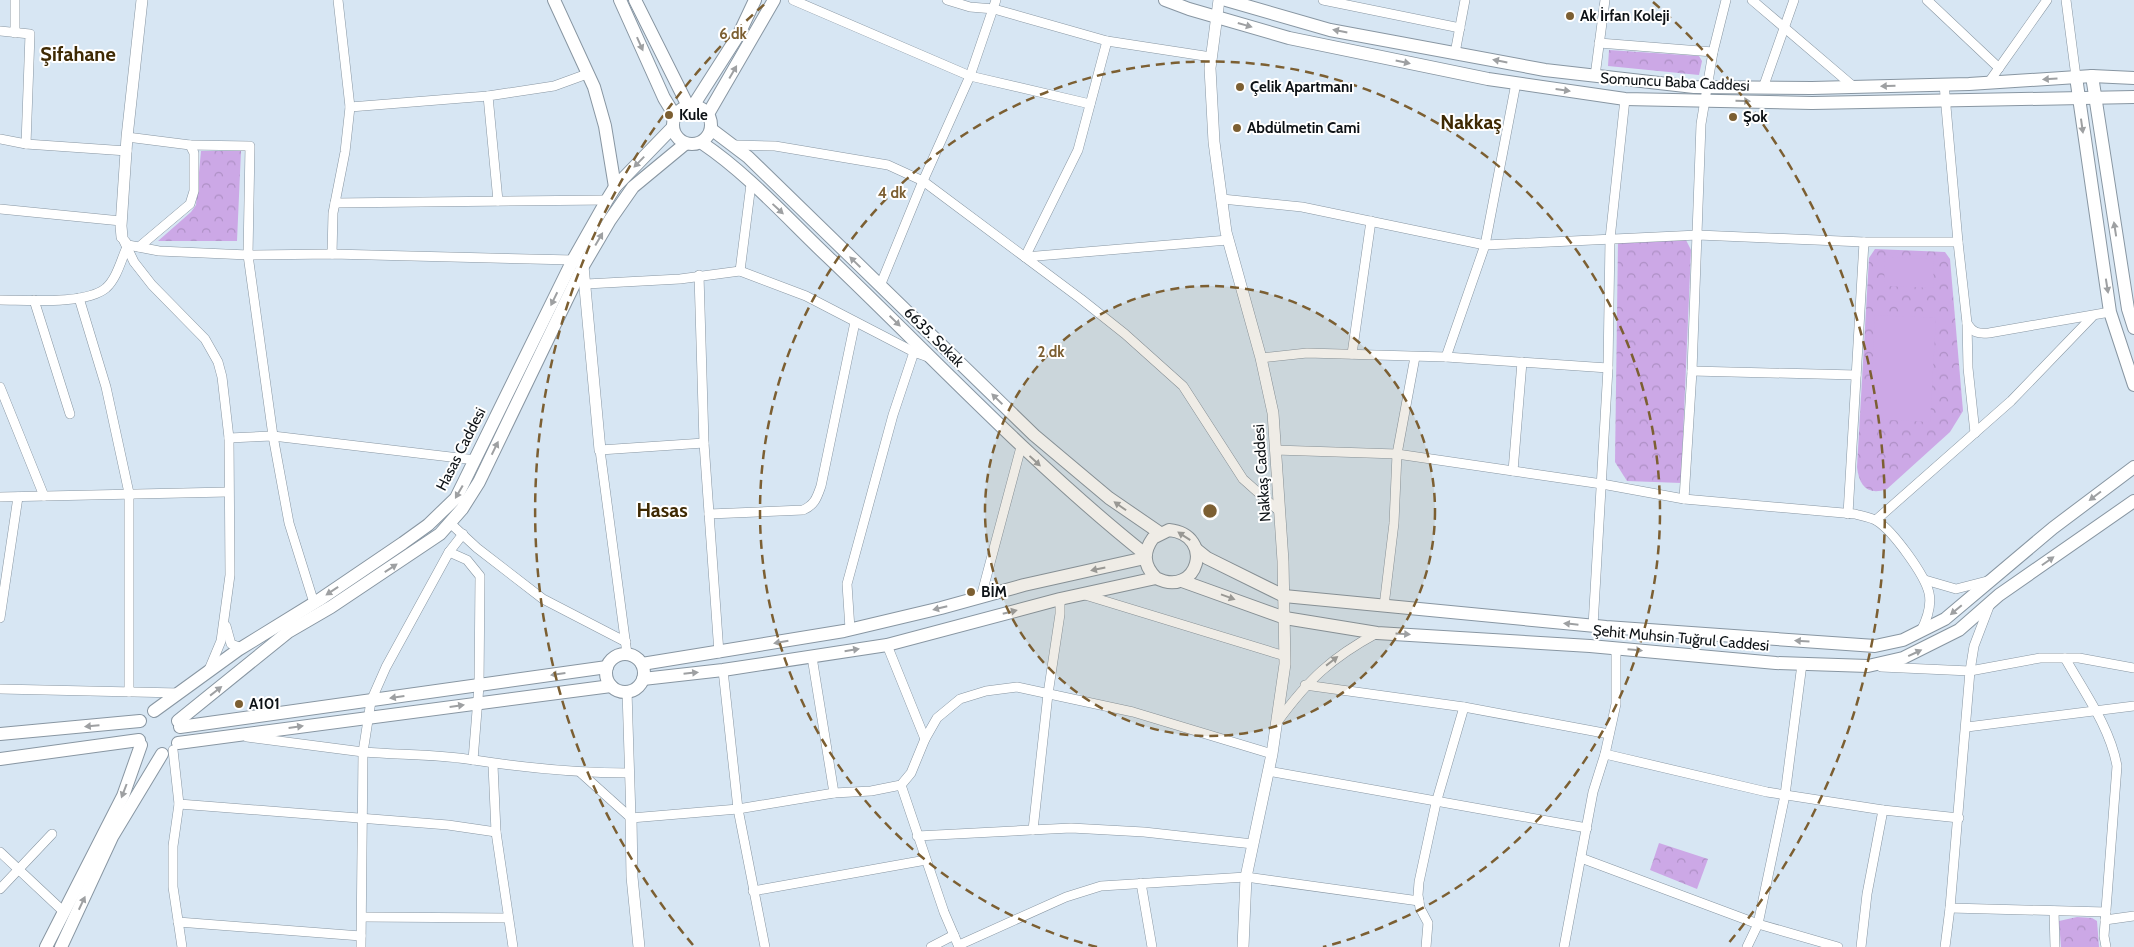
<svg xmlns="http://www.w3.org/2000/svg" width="2134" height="947" font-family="Cabin,sans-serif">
<defs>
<pattern id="forest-crowns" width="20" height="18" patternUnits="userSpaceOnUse" patternTransform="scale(1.25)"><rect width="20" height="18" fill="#cca8e6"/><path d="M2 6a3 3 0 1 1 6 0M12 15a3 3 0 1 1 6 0" fill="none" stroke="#ae90c5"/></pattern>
</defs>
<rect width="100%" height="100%" fill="#d7e6f3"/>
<g fill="url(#forest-crowns)">
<path d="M1609,50L1699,56L1702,61L1699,75L1608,66Z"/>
<path d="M201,151H241L237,241H158L191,212L196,205Z"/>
<path d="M1686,240L1691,250L1681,483L1627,481L1615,462L1618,241Z"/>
<path d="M1875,249L1945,252L1950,259L1963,411L1950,432L1887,489C1868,496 1859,486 1857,467L1869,258Z"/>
<path d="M1659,843L1708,859L1697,889L1650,870Z"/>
<path d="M2077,917L2092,918L2097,921L2099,947H2061L2059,921Z"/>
</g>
<g fill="#cca8e6">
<path d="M1885,257L1934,259L1933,288L1884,286Z"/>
<path d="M1875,315L1936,318L1930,422L1870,419Z"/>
</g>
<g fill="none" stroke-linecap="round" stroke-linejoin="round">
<g stroke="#8896a2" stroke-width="10">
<g id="minor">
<path d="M793,0L970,76L1090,104"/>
<path d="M947,0L970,7L994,9L1107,41L1211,57"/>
<path d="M1323,0L1460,28"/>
<path d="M1752,0L1854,87"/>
<path d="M1927,0L1999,68"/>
<path d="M2066,0L2076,77"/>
<path d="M0,31L30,34L26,144"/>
<path d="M15,33V0"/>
<path d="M1599,43L1713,52"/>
<path d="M1455,53L1465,0"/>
<path d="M1595,76L1605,0"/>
<path d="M1989,82L2047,0"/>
<path d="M1944,84L1958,242L1967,323C1973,333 1978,334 1989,333L2110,312"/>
<path d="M1763,88L1794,0"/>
<path d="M350,107L488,96"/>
<path d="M127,137L190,145L194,153V191L190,204L139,247"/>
<path d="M0,139L26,144L127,151"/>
<path d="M190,145L250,146L248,255L273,436L289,523L314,603"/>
<path d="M733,145L775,146L888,165L923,181L1081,299L1125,334L1183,386L1243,479L1280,512"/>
<path d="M1222,199L1302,207L1485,245L1698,235L1864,242H1958"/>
<path d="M498,201L488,96L554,86L587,74"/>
<path d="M335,203L607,200"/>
<path d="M0,209L121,221"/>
<path d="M122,237L134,262L152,285L205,339L218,362L222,377L229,438L230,575L221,641L208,672"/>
<path d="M125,241L128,245L159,251L248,255L332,254L573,260L576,262"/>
<path d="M332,254L333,213L345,152L350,107L338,0"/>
<path d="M1025,257L1078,150L1107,41"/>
<path d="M1025,257L1228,240"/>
<path d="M740,271L751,184"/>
<path d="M699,275L704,443L719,653"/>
<path d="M586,284L680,279L740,271L806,296L914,352L928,357"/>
<path d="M880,286L923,181L970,76L996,0"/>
<path d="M79,298L106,387L129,493V692"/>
<path d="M0,300C26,300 86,305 106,288C117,278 121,260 127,247"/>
<path d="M34,300L70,414"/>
<path d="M1967,323L1968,368L1975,433"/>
<path d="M1352,354L1371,221"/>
<path d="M1446,357L1485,245L1516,83"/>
<path d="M1261,358L1307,353L1446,357L1608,368"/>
<path d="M1692,371L1856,375"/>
<path d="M0,387L44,496"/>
<path d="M229,438L273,436L476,460"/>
<path d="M1275,450L1397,454L1602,484L1684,499L1855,514C1862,516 1871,517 1877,521C1893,531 1925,575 1929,593C1932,606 1927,619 1921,631"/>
<path d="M1513,471L1522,362"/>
<path d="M0,497L228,492"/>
<path d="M1684,499L1692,371L1701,124L1713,52L1726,0"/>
<path d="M709,514L803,510C815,505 817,497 821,486L855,322"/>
<path d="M1848,514L1864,242"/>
<path d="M1876,520L2011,401L2092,317"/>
<path d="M450,523L477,548L543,599L626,642"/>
<path d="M463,534L449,552L386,667L371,701L363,752C400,755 438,754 474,760C526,768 577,773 629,773"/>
<path d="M449,552L467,560L480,576L479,686L473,760"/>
<path d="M1925,580L1956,589L1987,581"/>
<path d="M1085,595L1285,656"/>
<path d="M981,597L1021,447"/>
<path d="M1384,606L1394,523L1397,454L1415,357"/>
<path d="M0,618L18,497"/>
<path d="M226,626L231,644L239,647L243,646"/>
<path d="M1593,626L1608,368L1610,239L1625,99"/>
<path d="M850,629L847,584L893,415L914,352"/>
<path d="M887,645L925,739"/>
<path d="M627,654L600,450L704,443"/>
<path d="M812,657L834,793"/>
<path d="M2065,658C2084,692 2110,727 2117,766L2104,936L2106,947"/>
<path d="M1881,667L1970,671L2040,658H2079L2134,668"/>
<path d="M723,670L738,809L765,947"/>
<path d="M1305,685L1464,707L1609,734"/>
<path d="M0,689L179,693"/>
<path d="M627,691L631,818"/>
<path d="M1278,721C1309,679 1331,658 1377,633"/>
<path d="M1967,727L2134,706"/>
<path d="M247,737L363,752L361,947"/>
<path d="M173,750L179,804L173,846V887L182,947"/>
<path d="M1605,754L1767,792L1883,810L1959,818"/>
<path d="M493,765L496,832L513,947"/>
<path d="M1268,771L1587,828"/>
<path d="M581,773L631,818L738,809L834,793L871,791L901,785L911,773L925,739L937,718L960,699L986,691L1017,687L1133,712L1272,754"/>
<path d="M901,785L944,912L959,947"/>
<path d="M179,804L448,825L496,832"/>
<path d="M1033,830L1048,694L1060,614V599"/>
<path d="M917,836L1071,828L1144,832L1253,844"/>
<path d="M0,852L64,912"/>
<path d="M1581,858L1758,924L1838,947"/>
<path d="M1141,883L1152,947"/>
<path d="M0,889L52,834"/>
<path d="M753,891L926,860"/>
<path d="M1950,908L2106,912"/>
<path d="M2054,911L2055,947"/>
<path d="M362,917L508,918"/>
<path d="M2105,920L2134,916"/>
<path d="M178,922L361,936"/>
<path d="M959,945L1066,897L1101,886L1246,877L1419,901"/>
<path d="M931,947L954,935"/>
<path d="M1426,947L1428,923L1420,908L1418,895L1419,882L1436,803L1464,707"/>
<path d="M1564,947L1593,792L1605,754L1616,704V648"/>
<path d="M1747,947L1758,924L1785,795L1802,664"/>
<path d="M1861,947L1867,894L1883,810"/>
<path d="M1945,947L1950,908L1970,671L1974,646L1990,604"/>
</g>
</g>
<g stroke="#8896a2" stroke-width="12">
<g id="tertiary">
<path d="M1219,0L1210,68L1214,142L1226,232L1261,358L1273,413L1283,561L1285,664L1272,754L1246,877L1243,947"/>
<path d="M122,237L121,226L127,137L142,0"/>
<path d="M583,266L600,450"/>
<path d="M631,818L632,877L639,947"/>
</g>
</g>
<g stroke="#8896a2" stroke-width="14">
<g id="secondary">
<path d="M554,0L594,87L605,126L615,187"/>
<path d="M620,0L664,98L675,116"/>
<path d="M635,0L688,106"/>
<path d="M1165,0L1189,9L1289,38L1488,79L1625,99L1812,103L2134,97"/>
<path d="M1226,0L1330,30L1545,70L1694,87L1812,88L1969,84L2092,76L2134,78"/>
<path d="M2092,76L2128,309L2134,328"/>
<path d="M2076,77L2110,312L2134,385"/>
<circle cx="692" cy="125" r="19"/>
<path d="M693,106L739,34L755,0"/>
<path d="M708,114L774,0"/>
<path d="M711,129L748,157L1034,435L1109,498L1160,533"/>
<path d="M702,143C748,174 787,218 828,257C933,357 1031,463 1145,554"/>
<path d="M1197,550L1207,558L1284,596L1606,627L1875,646L1903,640L1945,619L2053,528L2134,467"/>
<path d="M1182,581L1285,618L1377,633L1590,646L1776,663L1868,666L1903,658L1959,630L1999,595L2134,501"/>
<circle cx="625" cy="673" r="19"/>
<path d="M642,664L844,631L941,608L1024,585L1145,558"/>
<path d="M643,679L723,670L887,645L1060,599L1156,578C1198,599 1216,535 1169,530L1153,538C1143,552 1143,565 1156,578"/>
<path d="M154,711L238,650L319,600L403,543L428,525L456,498L573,260L607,200L615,187L673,127"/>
<path d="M178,721L288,632L331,607L440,534L462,509L479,482L583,266L610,220L633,187L685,144"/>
<path d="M180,727L607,667"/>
<path d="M0,734L140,721"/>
<path d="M178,743L611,686"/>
<path d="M0,759L139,740"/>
<path d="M46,947L123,796L141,745"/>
<path d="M61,947L112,837L162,754"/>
</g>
</g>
<use href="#minor" stroke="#fff" stroke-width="9"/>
<use href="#tertiary" stroke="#fff" stroke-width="11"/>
<use href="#secondary" stroke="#fff" stroke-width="12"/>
</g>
<defs><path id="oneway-solid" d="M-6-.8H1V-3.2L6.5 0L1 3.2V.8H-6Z" transform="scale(1.25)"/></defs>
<g fill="#9ea0a2">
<use href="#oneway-solid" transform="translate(1245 25) rotate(16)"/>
<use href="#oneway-solid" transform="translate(1340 31) rotate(-169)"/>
<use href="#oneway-solid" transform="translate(640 44) rotate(66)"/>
<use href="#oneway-solid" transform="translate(1500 61) rotate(-169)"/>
<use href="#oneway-solid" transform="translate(1403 62) rotate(12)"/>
<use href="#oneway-solid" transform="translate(733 72) rotate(-60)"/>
<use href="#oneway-solid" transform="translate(2050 79) rotate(177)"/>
<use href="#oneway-solid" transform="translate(1888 86) rotate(178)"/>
<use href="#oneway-solid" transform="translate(1563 90) rotate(8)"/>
<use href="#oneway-solid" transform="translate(1743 101) rotate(1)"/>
<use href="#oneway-solid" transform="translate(2082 126) rotate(82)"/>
<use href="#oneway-solid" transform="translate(639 162) rotate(134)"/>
<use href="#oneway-solid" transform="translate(778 209) rotate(43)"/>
<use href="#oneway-solid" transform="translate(2115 229) rotate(-99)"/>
<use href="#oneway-solid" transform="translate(599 239) rotate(-60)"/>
<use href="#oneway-solid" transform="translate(855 262) rotate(-136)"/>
<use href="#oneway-solid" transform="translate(2107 286) rotate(81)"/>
<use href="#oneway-solid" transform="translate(554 299) rotate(116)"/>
<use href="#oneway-solid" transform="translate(895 321) rotate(44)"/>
<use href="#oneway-solid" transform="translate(997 399) rotate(-136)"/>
<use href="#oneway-solid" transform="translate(495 448) rotate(-64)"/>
<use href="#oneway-solid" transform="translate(1035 461) rotate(43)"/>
<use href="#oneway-solid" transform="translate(459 492) rotate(120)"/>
<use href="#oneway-solid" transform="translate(2095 496) rotate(143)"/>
<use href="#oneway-solid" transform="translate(1120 506) rotate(-145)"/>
<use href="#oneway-solid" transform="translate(1184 536) rotate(-147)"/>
<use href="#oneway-solid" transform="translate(2048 561) rotate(-35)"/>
<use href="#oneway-solid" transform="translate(391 568) rotate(-33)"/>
<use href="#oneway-solid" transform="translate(1098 569) rotate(168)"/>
<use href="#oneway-solid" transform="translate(332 591) rotate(146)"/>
<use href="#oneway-solid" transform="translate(1228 597) rotate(20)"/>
<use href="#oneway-solid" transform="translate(940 608) rotate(166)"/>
<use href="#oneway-solid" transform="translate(1956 610) rotate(140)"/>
<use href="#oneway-solid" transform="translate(1010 612) rotate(-14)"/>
<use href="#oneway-solid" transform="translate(1571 624) rotate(-174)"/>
<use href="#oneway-solid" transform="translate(1403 634) rotate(4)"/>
<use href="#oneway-solid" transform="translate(1802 641) rotate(-176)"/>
<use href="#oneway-solid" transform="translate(781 642) rotate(170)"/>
<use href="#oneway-solid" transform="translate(852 650) rotate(-9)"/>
<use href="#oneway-solid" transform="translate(1635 650) rotate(5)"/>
<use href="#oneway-solid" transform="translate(1915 653) rotate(-25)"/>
<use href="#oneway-solid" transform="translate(1332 661) rotate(-38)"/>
<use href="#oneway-solid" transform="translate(691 673) rotate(-6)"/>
<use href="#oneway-solid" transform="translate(558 674) rotate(172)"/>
<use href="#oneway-solid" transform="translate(216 691) rotate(-38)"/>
<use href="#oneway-solid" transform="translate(397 697) rotate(172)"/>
<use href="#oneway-solid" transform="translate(457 706) rotate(-8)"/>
<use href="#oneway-solid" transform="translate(92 726) rotate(175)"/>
<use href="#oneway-solid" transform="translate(296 727) rotate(-8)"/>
<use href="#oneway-solid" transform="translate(124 791) rotate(111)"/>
<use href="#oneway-solid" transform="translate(82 903) rotate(-65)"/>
</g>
<circle cx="1210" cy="511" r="225" fill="#7c5f32" fill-opacity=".12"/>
<g fill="none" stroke="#7c5f32" stroke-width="2.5" stroke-dasharray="9 6">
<circle cx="1210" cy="511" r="225"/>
<path d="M1097 947A450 450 0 1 1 1323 947"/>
<path d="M693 945A675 675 0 0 1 767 2M1653 2A675 675 0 0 1 1727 945"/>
</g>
<g fill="#7c5f32" stroke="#fff" stroke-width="2">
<circle cx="1570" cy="16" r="5"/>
<circle cx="1240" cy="87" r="5"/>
<circle cx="669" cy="115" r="5"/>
<circle cx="1733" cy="117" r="5"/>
<circle cx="1237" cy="128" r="5"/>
<circle cx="971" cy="592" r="5"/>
<circle cx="239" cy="704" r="5"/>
</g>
<g text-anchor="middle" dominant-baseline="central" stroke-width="4" stroke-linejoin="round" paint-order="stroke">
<g font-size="15" font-weight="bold" fill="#0d1216" stroke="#fff" text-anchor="start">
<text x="1580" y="16">Ak İrfan Koleji</text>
<text x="1250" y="87">Çelik Apartmanı</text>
<text x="679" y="115">Kule</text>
<text x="1743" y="117">Şok</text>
<text x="1247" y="128">Abdülmetin Cami</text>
<text x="981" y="592">BİM</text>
<text x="249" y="704">A101</text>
</g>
<g font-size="15" fill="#0d1216" stroke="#fff">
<text transform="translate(1675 82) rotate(3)">Somuncu Baba Caddesi</text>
<text transform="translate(934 337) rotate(45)">6635. Sokak</text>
<text transform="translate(461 449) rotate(-63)">Hasas Caddesi</text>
<text transform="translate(1262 473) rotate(-94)">Nakkaş Caddesi</text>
<text transform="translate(1681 638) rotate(5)">Şehit Muhsin Tuğrul Caddesi</text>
</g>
<g font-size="20" font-weight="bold" fill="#3e2903" stroke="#fff">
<text x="78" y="54">Şifahane</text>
<text x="1471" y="122">Nakkaş</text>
<text x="662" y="510">Hasas</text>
</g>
</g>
<circle cx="1210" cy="511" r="8" fill="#7c5f32" stroke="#fff" stroke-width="2.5"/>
<g font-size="15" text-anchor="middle" font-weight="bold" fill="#7c5f32" stroke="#fff" stroke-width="4" stroke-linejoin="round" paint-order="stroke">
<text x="733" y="39">6 dk</text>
<text x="892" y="198">4 dk</text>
<text x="1051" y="357">2 dk</text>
</g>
</svg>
